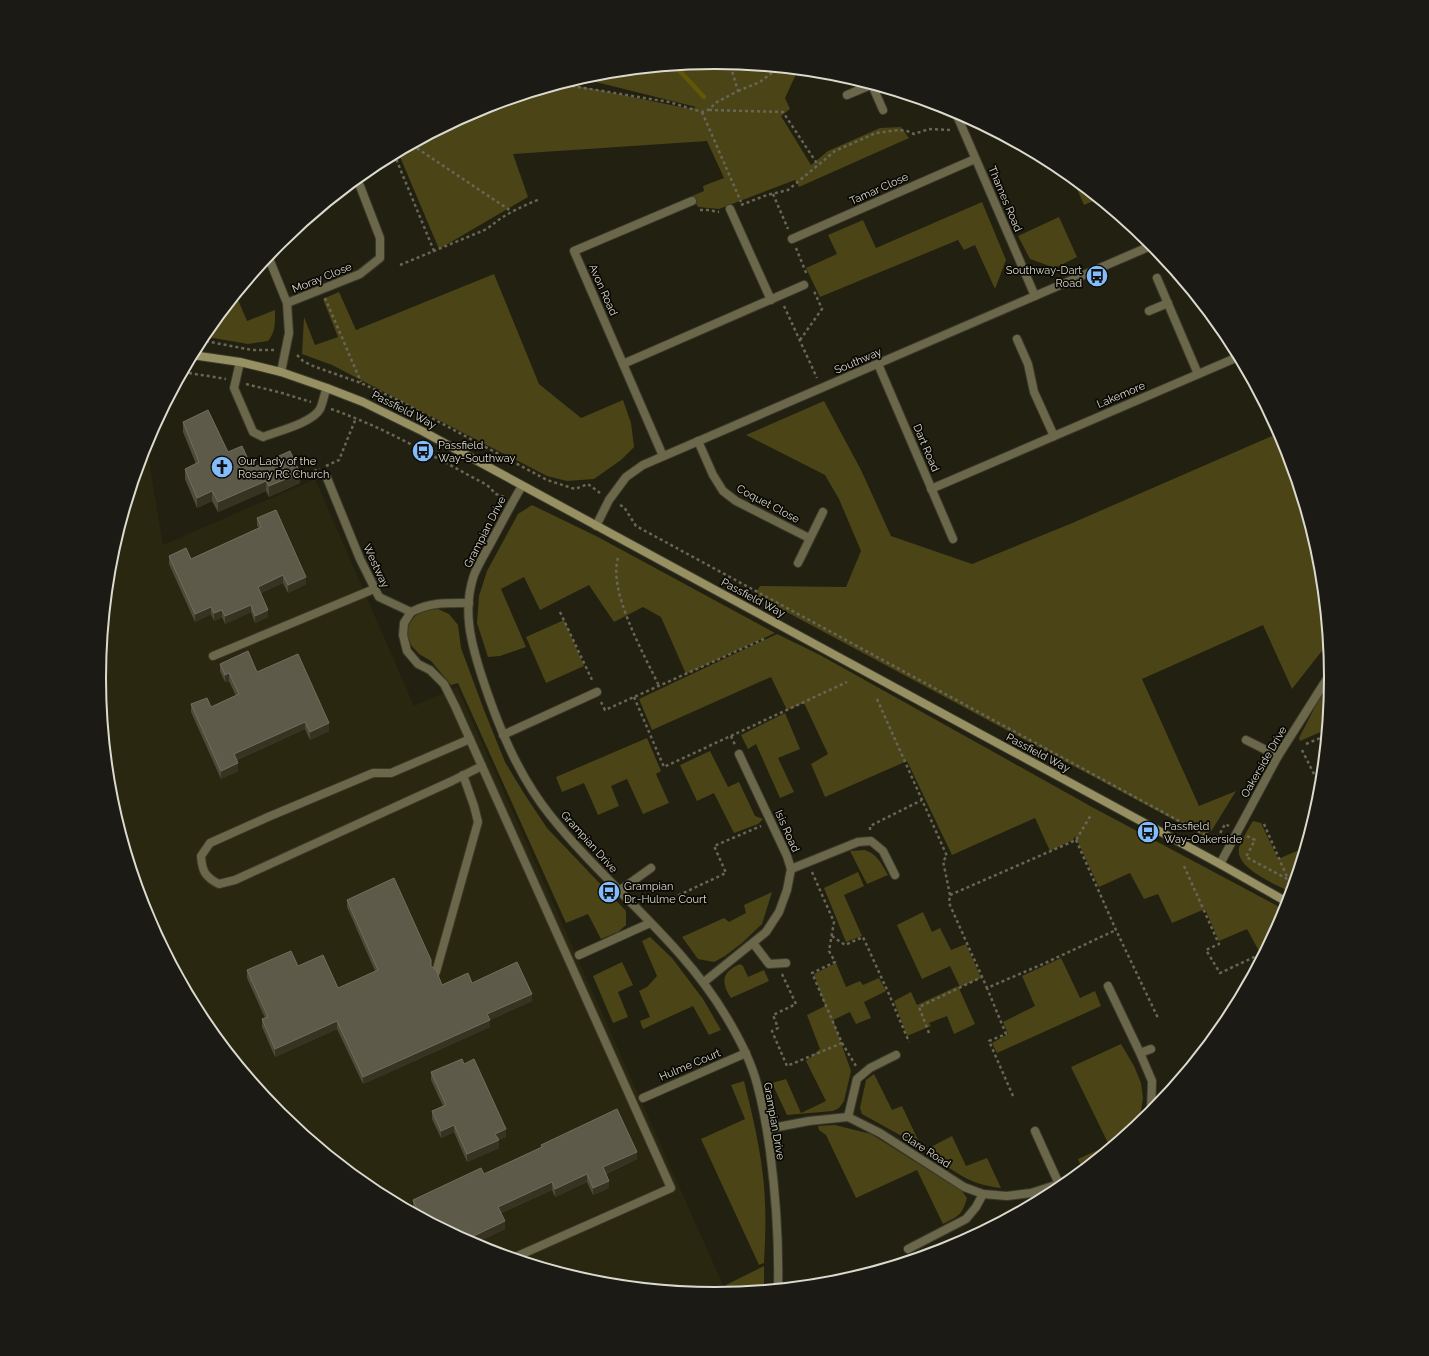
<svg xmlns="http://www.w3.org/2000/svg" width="1429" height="1356" font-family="Raleway,sans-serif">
<rect width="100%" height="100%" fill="#222010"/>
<path fill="#2a2710" d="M146,442L163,545L315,479L414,706L457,687L723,1285L704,1293L594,1282L479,1247L372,1190L279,1113L202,1020L145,914L110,798L99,678L110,558Z"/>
<g fill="#4b4416">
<path d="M715,62L798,70L785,98L790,109L781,116L811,165L828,151L880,128L901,127L909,138L799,187L795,180L719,209L698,207L692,196L704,191L703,186L724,178L707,141L513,154L528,197L439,249L398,152L479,109L564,83L691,109L696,107L580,78L595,74Z"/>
<path d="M1072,178L1098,199L1084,205Z"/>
<path d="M982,202L1006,260L995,289L975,245L964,250L958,240L820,297L806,268L837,254L828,235L863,220L876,248Z"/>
<path d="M1059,217L1077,257L1055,268L1030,259L1018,236Z"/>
<path d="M494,274L539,384L581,418L623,400L631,423L634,447L621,460L594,479L567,481L547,476L332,365L302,354L304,317L315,345L338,337L323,299L339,292L356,330Z"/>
<path d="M236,295L247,321L275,310C275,321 276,332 268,341L248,344L202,336Z"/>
<path d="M824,401L861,470L891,536L972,564L1070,524L1279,433L1284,442L1319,558L1327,648L1321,652L1292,689L1263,625L1142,679L1199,806L1236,791L1212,830L1204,836L755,595L760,586L846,587L861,551L839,499L825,475L746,435Z"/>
<path d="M532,505L598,537L775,633L686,674L661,617L643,607L614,622L589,585L540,610L524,577L501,589L526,647L500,656L488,657L477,623L479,596L487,571L518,514Z"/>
<path d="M438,609L449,614L458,625L461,648L484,710L505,762L525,795L547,828L626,911V925L618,932L601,939L588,914L566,923L458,683L451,685L431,661L419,654L411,645L408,637L407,627L415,616L425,610Z"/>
<path d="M564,620L584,666L546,683L526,637Z"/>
<path d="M777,634L820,655L1092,807L1285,910L1265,949L1259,951L1247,929L1219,941L1205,909L1172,923L1158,894L1144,899L1130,873L1099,887L1075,836L1073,840L1050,851L1035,818L952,855L907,761L825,797L811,764L828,754L804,703L787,710L771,677L652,730L639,699Z"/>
<path d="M1330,685L1325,730L1300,741L1299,738L1317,703Z"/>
<path d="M785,713L800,749L778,758L794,792L780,798L756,744L748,749L741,735Z"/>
<path d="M647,738L661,771L656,774L669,803L643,814L627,779L611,786L619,806L598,815L584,783L562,792L556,777Z"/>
<path d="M710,751L728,787L739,782L755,816L763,819L758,824L734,833L714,793L697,801L680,765Z"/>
<path d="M1253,821L1261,823L1278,859L1304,848L1290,892C1276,884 1235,869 1239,848C1241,840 1249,828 1253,821Z"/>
<path d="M865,850C878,855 881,863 888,875L867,884L850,851Z"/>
<path d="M858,872L864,886L844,895L862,936L846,942L824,888Z"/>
<path d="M772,892L762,924L742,943L725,956L714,962L698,959L682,937L724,918L729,922L746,913L744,905Z"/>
<path d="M923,912L932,932L940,928L951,950L966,944L981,978L960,987L950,966L922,979L897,925Z"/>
<path d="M650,937L672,958L703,999L721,1030L709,1035L693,1006L643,1029L640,1021L650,1017L639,991L647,987L657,976L642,941Z"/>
<path d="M1061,958L1080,998L1095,991L1101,1006L997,1053L992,1043L1008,1034L1003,1022L1035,1006L1022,976Z"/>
<path d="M622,962L633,985L618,992L628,1017L613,1023L593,976Z"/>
<path d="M836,963L846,987L860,981L863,985L879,978L886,991L864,1002L871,1018L856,1024L850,1012L833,1020L851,1071L844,1101L839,1108L833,1111L787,1115L772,1083L786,1079L801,1113L826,1101L806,1061L820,1049L807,1015L825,1006L814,974Z"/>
<path d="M740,964L743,966L748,977L764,970L769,981L731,998C721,983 721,972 740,964Z"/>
<path d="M958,986L975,1024L954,1034L947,1016L929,1023L931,1026L907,1036L894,1001L911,992L917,1005Z"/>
<path d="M221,1043C237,1052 252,1072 259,1089Z"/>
<path d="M1121,1044L1134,1066L1141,1083L1143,1098L1141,1111L1136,1125L1100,1154L1080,1164L1078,1159L1109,1145L1071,1067Z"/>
<path d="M874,1074L892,1110L902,1106L919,1142L916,1144L862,1114L860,1108L866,1080Z"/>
<path d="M744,1081C754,1121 764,1163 765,1204C766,1224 765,1243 764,1263L759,1265L701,1139L745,1119L731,1085Z"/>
<path d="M835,1125L871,1134L962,1191L967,1198C962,1215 959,1216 943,1224L917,1170L856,1198L826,1135L819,1130L818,1126Z"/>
<path d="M952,1136L966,1166L987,1158L1001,1188C976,1185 963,1178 942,1163C935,1159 930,1156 927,1149Z"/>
<path d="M764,1266V1289L730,1292L726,1285Z"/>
</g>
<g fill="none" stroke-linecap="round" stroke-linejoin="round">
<path stroke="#615705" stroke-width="4.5" d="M675,66L704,97"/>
<g stroke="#3c3a2b" stroke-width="10">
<g id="lane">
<path d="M240,362L234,388L253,432L263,437C278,431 312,423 320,409C323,403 324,394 327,388"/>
<path d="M411,612L404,623L403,635L407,651L418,664L430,670L444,684L455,706L671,1188L513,1258"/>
<path d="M213,656L374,589"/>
<path d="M470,739L391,773H373L268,817L210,843L201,856C202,871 205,877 219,884L235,880L452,781L482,766"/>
<path d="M1246,740L1278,756"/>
<path d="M436,972L478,822L474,806L463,775"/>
</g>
</g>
<g stroke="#3c3a2b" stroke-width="10">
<g id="street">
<path d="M872,85L883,110"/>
<path d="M847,95L871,85"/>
<path d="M955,111L1035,296"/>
<path d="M730,209L771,300"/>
<path d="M792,239L975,159"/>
<path d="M268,256L287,303L289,333L281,372"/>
<path d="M1157,278L1198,374"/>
<path d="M287,303L360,274L380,258V238L360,186"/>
<path d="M1149,311L1168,303"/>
<path d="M1017,339L1028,364L1034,392L1054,436"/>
<path d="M623,364L804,285"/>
<path d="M878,364L953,539"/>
<path d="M698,441L713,475L723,491L736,501L809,538"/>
<path d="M663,456L574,251L692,201"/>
<path d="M327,478L360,559L379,597L411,612C431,602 446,603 469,603"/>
<path d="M522,486C510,506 500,526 489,546C484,555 478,565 474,575C462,610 471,643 482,677C498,726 518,775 550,815C605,885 682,941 727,1018C739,1038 751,1061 757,1084C763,1106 767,1129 770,1151C776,1197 779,1242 778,1288"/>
<path d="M931,489L1238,357"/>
<path d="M596,526L609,500L626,477L643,465L1153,245"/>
<path d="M798,563L823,512"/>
<path d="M503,735L597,692"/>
<path d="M1220,864L1278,756L1330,674"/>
<path d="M791,869L858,842L871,841L883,851L895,875"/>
<path d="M619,891L651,868"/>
<path d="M753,943L769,964L786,963"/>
<path d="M579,955L650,923"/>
<path d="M704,982L766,932L779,912L787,890L791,869L787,856L739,754"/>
<path d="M1108,986L1140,1053L1152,1081L1151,1113"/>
<path d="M1140,1053L1151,1049"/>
<path d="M643,1098L746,1053"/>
<path d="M848,1117L857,1079L870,1068L896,1055"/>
<path d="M767,1129L809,1121L848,1117L880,1133L964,1187L983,1194L1007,1196L1031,1193L1059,1184L1072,1177"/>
<path d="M1035,1131L1059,1184"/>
<path d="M908,1249L966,1219L976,1207L983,1194"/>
</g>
</g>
<g stroke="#3c3a2b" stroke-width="10">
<path id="secondary" d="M192,355L240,362L281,372L327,388L363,402L424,432L1220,864L1287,902"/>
</g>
<g stroke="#676657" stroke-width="2.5" stroke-dasharray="3 3" stroke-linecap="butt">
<path d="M560,84L669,102L702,112L708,110L717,102L738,91L730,64"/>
<path d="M738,91L760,82L778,68"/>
<path d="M709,110L783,112L818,165"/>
<path d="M702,112L741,202"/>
<path d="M412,145L511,211"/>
<path d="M394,154L434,251"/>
<path d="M773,194L788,229"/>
<path d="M741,205L767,195L788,190L835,151L876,133L899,130L907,131L914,134L929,129L951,130"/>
<path d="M700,210H708L719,212"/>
<path d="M796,248L807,275"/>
<path d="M400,265L487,229C503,215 520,207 540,199"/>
<path d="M325,298L361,382"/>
<path d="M784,306L817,378"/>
<path d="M200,340L252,350H274"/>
<path d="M800,340L822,309L814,291"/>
<path d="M297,355L303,361L313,366L361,383L400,401L547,480L575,489L588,484L600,493"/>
<path d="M183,372L226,379"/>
<path d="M246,384L282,393L311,402"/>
<path d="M331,409C386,428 436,458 487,485L496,494L504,497"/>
<path d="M326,466L339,460L356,418"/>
<path d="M314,471L320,469"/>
<path d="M620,505L624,507L636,526L1216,841L1225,824L1229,826"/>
<path d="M618,558C608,592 644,654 659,686"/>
<path d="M560,612L593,682"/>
<path d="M634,697L664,767L847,682"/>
<path d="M877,699L947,856L943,861L950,895L949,903L987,988"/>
<path d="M601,702L605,710L766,638"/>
<path d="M731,736L735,745"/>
<path d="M1306,744L1325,736"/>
<path d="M1302,750L1316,778L1321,776"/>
<path d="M1264,824L1288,879"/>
<path d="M870,830V826L922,800"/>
<path d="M1247,836L1255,840L1246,857L1293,882"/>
<path d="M1076,840L1116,930L1158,1018"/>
<path d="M1184,866L1219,944L1206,950L1220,973L1263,953"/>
<path d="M812,872L834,922L829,951L835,962L812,973L842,1043L856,1066"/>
<path d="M950,895L1076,840L1091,815"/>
<path d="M662,903L726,873L714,846L761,826"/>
<path d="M832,936L845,945L863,937L888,992L909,1042"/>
<path d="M782,974L796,1004L773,1015L778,1028L772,1031L787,1066L842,1043"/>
<path d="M929,1033L919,1007L982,977"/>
<path d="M1013,1096L989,1041L1006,1034L987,988L1043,964L1116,930"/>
</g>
<use href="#lane" stroke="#6b674b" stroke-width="8"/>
<use href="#street" stroke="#6b674b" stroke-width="8"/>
<use href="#secondary" stroke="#969063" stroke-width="8"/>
</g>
<g fill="#4e4b3a">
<path d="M183,422L252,468L300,483L269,497L266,491L218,512L212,501L197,508L185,479V469L196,464L183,432Z"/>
<path d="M257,518L306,584L288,593L283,583L261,593L268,617L255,623L251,612L225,624L222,617L214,621L211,614L195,622L169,564V556L191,559L259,528L257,526Z"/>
<path d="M220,664L257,672L329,731L310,740L305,729L237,760L238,771L221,779L191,712V704L211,707L236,696L229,681L225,682L220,671Z"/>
<path d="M347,900L431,966L442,985L472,983L532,1001L490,1020V1027L363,1084L337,1029L275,1057L262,1027V1019L265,1018L247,978V970L298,966L338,988L375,971L347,907Z"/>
<path d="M464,1064L506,1137L498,1140L499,1148L467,1162L454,1132L441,1138L432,1119V1111L443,1106L431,1080V1072Z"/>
<path d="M541,1145L637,1159L606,1174L609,1188L593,1195L587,1182L555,1197L552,1190L501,1213L505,1229L473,1244L415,1213L413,1207V1200L484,1174L541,1148Z"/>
</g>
<g fill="#363323">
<path d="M300,473V483L269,497V486Z"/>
<path d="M266,481V491L218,512V502Z"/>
<path d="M212,491V501L197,508V498Z"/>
<path d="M283,575V583L258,594V587Z"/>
<path d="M306,577V584L288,593V585Z"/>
<path d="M251,605V612L225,624V616Z"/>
<path d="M211,607V614L195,622V614Z"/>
<path d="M222,610V617L214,621V613Z"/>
<path d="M268,610V617L255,623V616Z"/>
<path d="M229,673V681L225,682V675Z"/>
<path d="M305,722V729L234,761V754Z"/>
<path d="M329,723V731L310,740V732Z"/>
<path d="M238,763V771L221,779V771Z"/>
<path d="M532,994V1001L490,1020V1027L363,1084V1077L487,1014Z"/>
<path d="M337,1021V1029L275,1057V1049Z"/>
<path d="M454,1125V1132L441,1138V1131Z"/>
<path d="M506,1129V1137L495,1141V1134Z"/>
<path d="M499,1140V1148L467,1162V1154Z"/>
<path d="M637,1152V1159L603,1175V1167Z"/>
<path d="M587,1174V1182L555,1197V1189Z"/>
<path d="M609,1181V1188L593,1195V1188Z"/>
<path d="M552,1182V1190L498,1214V1207Z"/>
<path d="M505,1221V1229L473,1244L465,1240Z"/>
</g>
<g fill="#5d5a4a" stroke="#716e5f">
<path d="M208,410L228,452L242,446L252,468L290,451L300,473L269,486L266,481L218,502L212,491L197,498L185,469L199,462L183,422Z"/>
<path d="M276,510L306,577L288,585L283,575L258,587L268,610L255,616L251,605L225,616L222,610L214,613L211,607L195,614L169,556L186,548L191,559L261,527L257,518Z"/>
<path d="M248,651L257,672L298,654L329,723L310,732L305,722L234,754L238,763L221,771L191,704L207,698L211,707L239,694L229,673L225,675L220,664Z"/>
<path d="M394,878L431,960V966L436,970L442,985L468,973L472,983L517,962L532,994L487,1014L490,1020L363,1077L337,1021L275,1049L262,1019L268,1017L247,970L291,951L298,966L323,955L338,988L378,970L347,900Z"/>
<path d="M462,1059L464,1064L474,1059L506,1129L495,1134L499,1140L467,1154L454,1125L441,1131L432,1111L446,1105L431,1072Z"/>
<path d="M617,1109L637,1152L603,1167L609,1181L593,1188L587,1174L555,1189L552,1182L498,1207L505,1221L465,1240L420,1216L413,1200L481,1168L484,1174L542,1147L541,1145Z"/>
</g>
<defs>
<g id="bus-disc" transform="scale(1.15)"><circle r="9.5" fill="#82bcfa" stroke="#0a0904"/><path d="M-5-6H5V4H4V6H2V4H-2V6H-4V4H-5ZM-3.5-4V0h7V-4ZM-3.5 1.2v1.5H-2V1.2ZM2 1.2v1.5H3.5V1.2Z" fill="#111"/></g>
<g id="church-disc" transform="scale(1.15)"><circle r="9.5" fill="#82bcfa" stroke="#0a0904"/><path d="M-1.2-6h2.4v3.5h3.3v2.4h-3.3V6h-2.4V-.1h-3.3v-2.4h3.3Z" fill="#111"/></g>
</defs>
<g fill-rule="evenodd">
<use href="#bus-disc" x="1097" y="276"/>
<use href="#bus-disc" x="423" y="451"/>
<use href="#church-disc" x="222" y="467"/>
<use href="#bus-disc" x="1148" y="832"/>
<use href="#bus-disc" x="609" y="892"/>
</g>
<g text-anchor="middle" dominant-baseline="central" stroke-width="3.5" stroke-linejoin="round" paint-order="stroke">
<g font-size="11" fill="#dbdacf" stroke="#0a0904">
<text transform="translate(879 189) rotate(-24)">Tamar Close</text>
<text transform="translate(1005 199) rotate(67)">Thames Road</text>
<text transform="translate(322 278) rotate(-22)">Moray Close</text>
<text transform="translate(603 290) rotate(66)">Avon Road</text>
<text transform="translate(858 361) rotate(-23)">Southway</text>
<text transform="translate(1121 395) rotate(-23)">Lakemore</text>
<text transform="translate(404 410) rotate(27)">Passfield Way</text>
<text transform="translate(926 448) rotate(67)">Dart Road</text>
<text transform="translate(768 504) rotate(28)">Coquet Close</text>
<text transform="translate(485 532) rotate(-63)">Grampian Drive</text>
<text transform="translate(376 566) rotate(65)">Westway</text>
<text transform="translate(753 598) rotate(28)">Passfield Way</text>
<text transform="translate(1038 753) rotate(28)">Passfield Way</text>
<text transform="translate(1264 762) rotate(-60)">Oakerside Drive</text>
<text transform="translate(787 831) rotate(66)">Isis Road</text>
<text transform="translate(589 842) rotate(48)">Grampian Drive</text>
<text transform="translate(690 1065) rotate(-23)">Hulme Court</text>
<text transform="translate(774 1121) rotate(80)">Grampian Drive</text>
<text transform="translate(926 1150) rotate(33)">Clare Road</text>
</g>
<g font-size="11" fill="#dbdacf" stroke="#0a0904" text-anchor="start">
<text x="1082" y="270" text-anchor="end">Southway-Dart<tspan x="1082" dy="13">Road</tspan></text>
<text x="438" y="445">Passfield<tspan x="438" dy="13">Way-Southway</tspan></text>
<text x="238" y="461">Our Lady of the<tspan x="238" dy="13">Rosary RC Church</tspan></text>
<text x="1164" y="826">Passfield<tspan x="1164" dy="13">Way-Oakerside</tspan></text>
<text x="624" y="886">Grampian<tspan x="624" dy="13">Dr.-Hulme Court</tspan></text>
</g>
</g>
<path d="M0 0H1429V1356H0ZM106 678a609 609 0 1 1 1218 0a609 609 0 1 1-1218 0Z" fill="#1b1a14" fill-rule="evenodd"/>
<path fill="none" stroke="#dbdacf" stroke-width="2" d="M106 678a609 609 0 1 1 1218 0a609 609 0 1 1-1218 0Z"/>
</svg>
